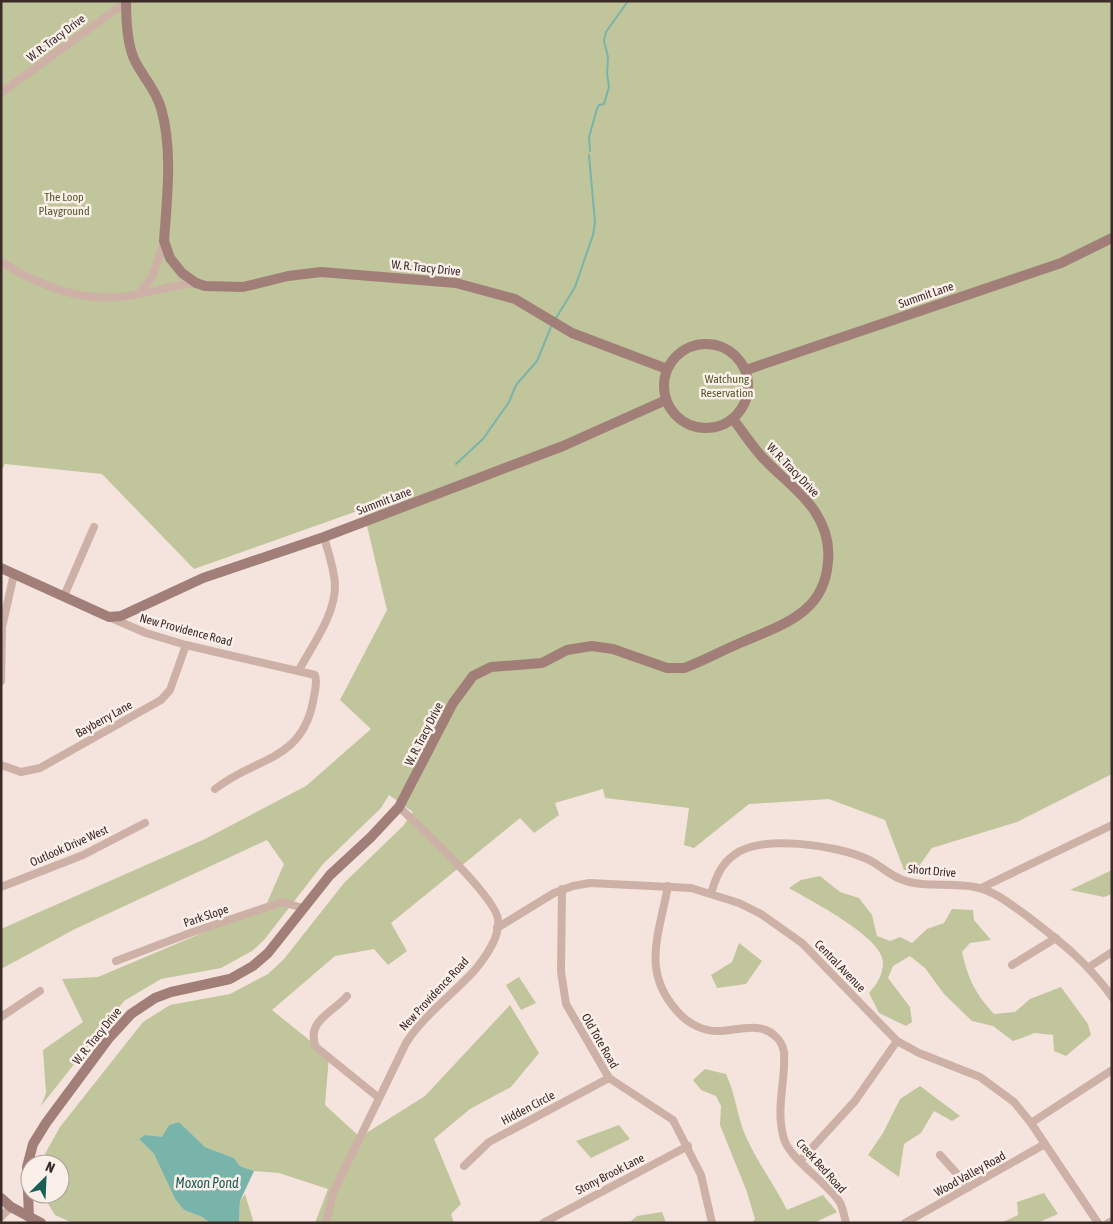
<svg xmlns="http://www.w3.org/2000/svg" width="1113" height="1224" font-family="'Asap Condensed',sans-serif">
<rect width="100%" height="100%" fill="#f4e4dd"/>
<g fill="#c0c59b">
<path d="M1,1H1112V774L1017,822L932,848L914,873L904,870L885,820L829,799L749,804L694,848L684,845L689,808L605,798L603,789L555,803L559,815L534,833L520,818L391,923L407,951L388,965L374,949L335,956L272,1010L329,1056L325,1105L360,1137L425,1096L510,1005L539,1053L511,1087L470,1109L434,1139L461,1204L451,1214L454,1223H315L328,1189L279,1173L254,1171L240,1166L234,1158L205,1147L179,1122L169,1125L162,1138L145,1135L139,1139L154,1154L175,1199L184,1210L202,1217L210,1223H73L55,1215L42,1194H60V1164H42L46,1152L60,1127L143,1022L170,1005L230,994L268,974L284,959L344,883L403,826L413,812L389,795L381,808L323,864L264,940L252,951L221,968L161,979L124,1001L41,1106L46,1093L43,1050L83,1022L62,979L98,977L214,928L264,910L284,864L267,840L75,929L1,969V929L205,839L306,786L371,729L340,700L387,610L363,509L194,569L102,474L5,464L1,471Z"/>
<path d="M1112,870V894L1104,897L1070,890Z"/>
<path d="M820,876L840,892L859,898L872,915L877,936L890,941L900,937L912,943L927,929L944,923L952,909L973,910L974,920L991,940L970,943L962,952C968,979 975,993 994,1014L1015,1012L1030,999L1061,987L1088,1024L1091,1035L1066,1056L1054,1051L1053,1035L1035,1033L1013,1041L993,1026L972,1021L944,994L925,968L910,956L893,966L888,978L910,1007L912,1022L906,1026L879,1013L869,993C877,984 883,975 883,962C883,937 809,900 789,888L801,880Z"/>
<path d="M739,943L762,961L746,984L717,988L711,975L732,962Z"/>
<path d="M519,977L536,1003L521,1010L506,985Z"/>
<path d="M705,1069L726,1074C736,1095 737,1118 747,1139C758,1163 775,1186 787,1210L823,1195L837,1212L814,1223H752L755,1219L747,1192L720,1125L721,1106L716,1096L701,1090L693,1080Z"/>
<path d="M920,1086L960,1116L952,1121L934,1111L921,1133L904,1144L899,1177L868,1155L883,1133L900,1099Z"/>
<path d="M619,1125L630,1139L591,1158L576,1141Z"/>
<path d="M1044,1193L1058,1214L1037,1223H1001L1018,1215L1017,1202Z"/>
<path d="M245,1194L253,1220L252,1223H239L240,1201Z"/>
<path d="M662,1212L666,1223H629L637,1216Z"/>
</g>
<path fill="#79b4aa" d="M179,1122L205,1147L234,1158L240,1166L254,1171L240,1201L239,1223H210L202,1217L184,1210L175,1199L154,1154L139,1139L145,1135L162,1137L169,1125Z"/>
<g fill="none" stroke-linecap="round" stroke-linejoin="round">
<g stroke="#79b4aa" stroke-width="2">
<path d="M590,151L589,137L597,109L599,105L604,104L609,87L607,73L608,57L604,41L606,32L628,1"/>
<path d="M556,318L575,287L593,235L595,222L589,155"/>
<path d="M456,464L483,439L509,402L516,385L537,361L551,327"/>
</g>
<g stroke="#cdb1a7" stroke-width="8">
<path d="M1,93L126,2"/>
<path d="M1,262C40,286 82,303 128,296C151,292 173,285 196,283"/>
<path d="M139,294L153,275L164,242"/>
<path d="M64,596L94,527"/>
<path d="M109,617L146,633L186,645L315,675C318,684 314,694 313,702C301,762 255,757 215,789"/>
<path d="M299,670C313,644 336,614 335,584C334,568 328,552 324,537"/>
<path d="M1,681L2,627L14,574"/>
<path d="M1,765L21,772L40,768L161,700L170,690L186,645"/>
<path d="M668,886C659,935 641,971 677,1011C688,1024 704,1032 721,1031C738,1030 762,1022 775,1036C780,1040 783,1046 784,1052C786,1082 775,1108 784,1139C790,1159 826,1182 839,1201C843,1207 844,1216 846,1223"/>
<path d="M1,887L83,855L145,823"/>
<path d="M981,888L1112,825"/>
<path d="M562,889L561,972L566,1004L609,1078L673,1120L701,1175L712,1223"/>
<path d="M711,893C716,878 720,865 734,855C761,834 836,845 867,859C879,864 890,876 903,880C923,888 952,882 975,887C995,891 1010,904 1027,916C1061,942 1087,962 1112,997"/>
<path d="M497,928L554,893L573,886L590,883L691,888L739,903L761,914L802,943L897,1041L919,1053L980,1077L1014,1102L1031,1123L1098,1223"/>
<path d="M116,961L190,933L282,902L303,908"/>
<path d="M1012,965L1056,938"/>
<path d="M1089,967L1112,952"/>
<path d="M347,996C334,1012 305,1021 316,1047L379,1098"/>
<path d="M1,1017L40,991"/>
<path d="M1031,1123L1112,1070"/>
<path d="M940,1155L969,1187"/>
<path d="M801,1160L855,1101L897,1041"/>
<path d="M464,1166L489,1142L609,1078"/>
<path d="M1,1217L11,1207"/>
<path d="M326,1223L333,1193L406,1043C424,1015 452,995 474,971C484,959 500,937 498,920C497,898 418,825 399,807"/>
<path d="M543,1223L688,1146"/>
<path d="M905,1223L1045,1144"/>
<path d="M1108,1223L1112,1221"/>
</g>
<g stroke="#a17f78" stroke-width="10">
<path d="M126,1C126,19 127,45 135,61C143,77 156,90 161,108C173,150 167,198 164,241L170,258L182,273L196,283L205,286L243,287L288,276L321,272L456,283L515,299L572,333L667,369"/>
<circle cx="706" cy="386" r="42"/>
<path d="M746,370L1061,263L1112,238"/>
<path d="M1,568L109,617L121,616L203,578L324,537L563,446L666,400"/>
<path d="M1,1198L11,1207L41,1223"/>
<path d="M29,1217L27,1167L33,1144L46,1123L109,1038L131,1014L155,998L171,992L230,979L253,966L268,953L330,875L371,837L399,807L453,703L473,676L491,667L542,663L567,650L592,646L613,649L667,668H684C703,661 721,651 740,643C781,625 825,614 828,561C830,542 824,525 814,510C800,490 780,476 763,458C752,446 743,432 733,419"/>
</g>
</g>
<g text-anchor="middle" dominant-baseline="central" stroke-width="5" stroke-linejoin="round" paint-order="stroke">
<g font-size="12" fill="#3a2a28" stroke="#fbefea">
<text transform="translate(56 38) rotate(-37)">W. R. Tracy Drive</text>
<text transform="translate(426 268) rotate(6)">W. R. Tracy Drive</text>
<text transform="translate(926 295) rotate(-19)">Summit Lane</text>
<text transform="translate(793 470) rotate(46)">W. R. Tracy Drive</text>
<text transform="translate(384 501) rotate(-21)">Summit Lane</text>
<text transform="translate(186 630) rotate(15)">New Providence Road</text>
<text transform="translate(104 719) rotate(-29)">Bayberry Lane</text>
<text transform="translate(424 734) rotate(-63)">W. R. Tracy Drive</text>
<text transform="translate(69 846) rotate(-24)">Outlook Drive West</text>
<text transform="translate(932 871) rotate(5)">Short Drive</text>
<text transform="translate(206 916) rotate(-19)">Park Slope</text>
<text transform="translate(840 966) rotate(46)">Central Avenue</text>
<text transform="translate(434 994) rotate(-47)">New Providence Road</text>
<text transform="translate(97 1036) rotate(-51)">W. R. Tracy Drive</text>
<text transform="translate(600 1041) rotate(60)">Old Tote Road</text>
<text transform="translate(528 1108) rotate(-28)">Hidden Circle</text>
<text transform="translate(821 1166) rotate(48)">Creek Bed Road</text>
<text transform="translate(610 1174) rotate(-27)">Stony Brook Lane</text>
<text transform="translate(970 1174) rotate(-29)">Wood Valley Road</text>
</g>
<g font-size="12" fill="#525a2a" stroke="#fbefea">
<text x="64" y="197">The Loop<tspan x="64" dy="14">Playground</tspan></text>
<text x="727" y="379">Watchung<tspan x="727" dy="14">Reservation</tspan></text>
</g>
<g font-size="14" font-style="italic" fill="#1a5f55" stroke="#fbefea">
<text x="207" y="1183">Moxon Pond</text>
</g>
</g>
<rect width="1113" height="1224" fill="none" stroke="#3a2a28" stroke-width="5"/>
<g transform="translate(45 1179) rotate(24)"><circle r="24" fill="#fbefea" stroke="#aea09c"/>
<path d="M0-4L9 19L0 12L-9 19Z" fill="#1a5f55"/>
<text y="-8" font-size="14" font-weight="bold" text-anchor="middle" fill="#3a2a28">N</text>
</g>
</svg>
